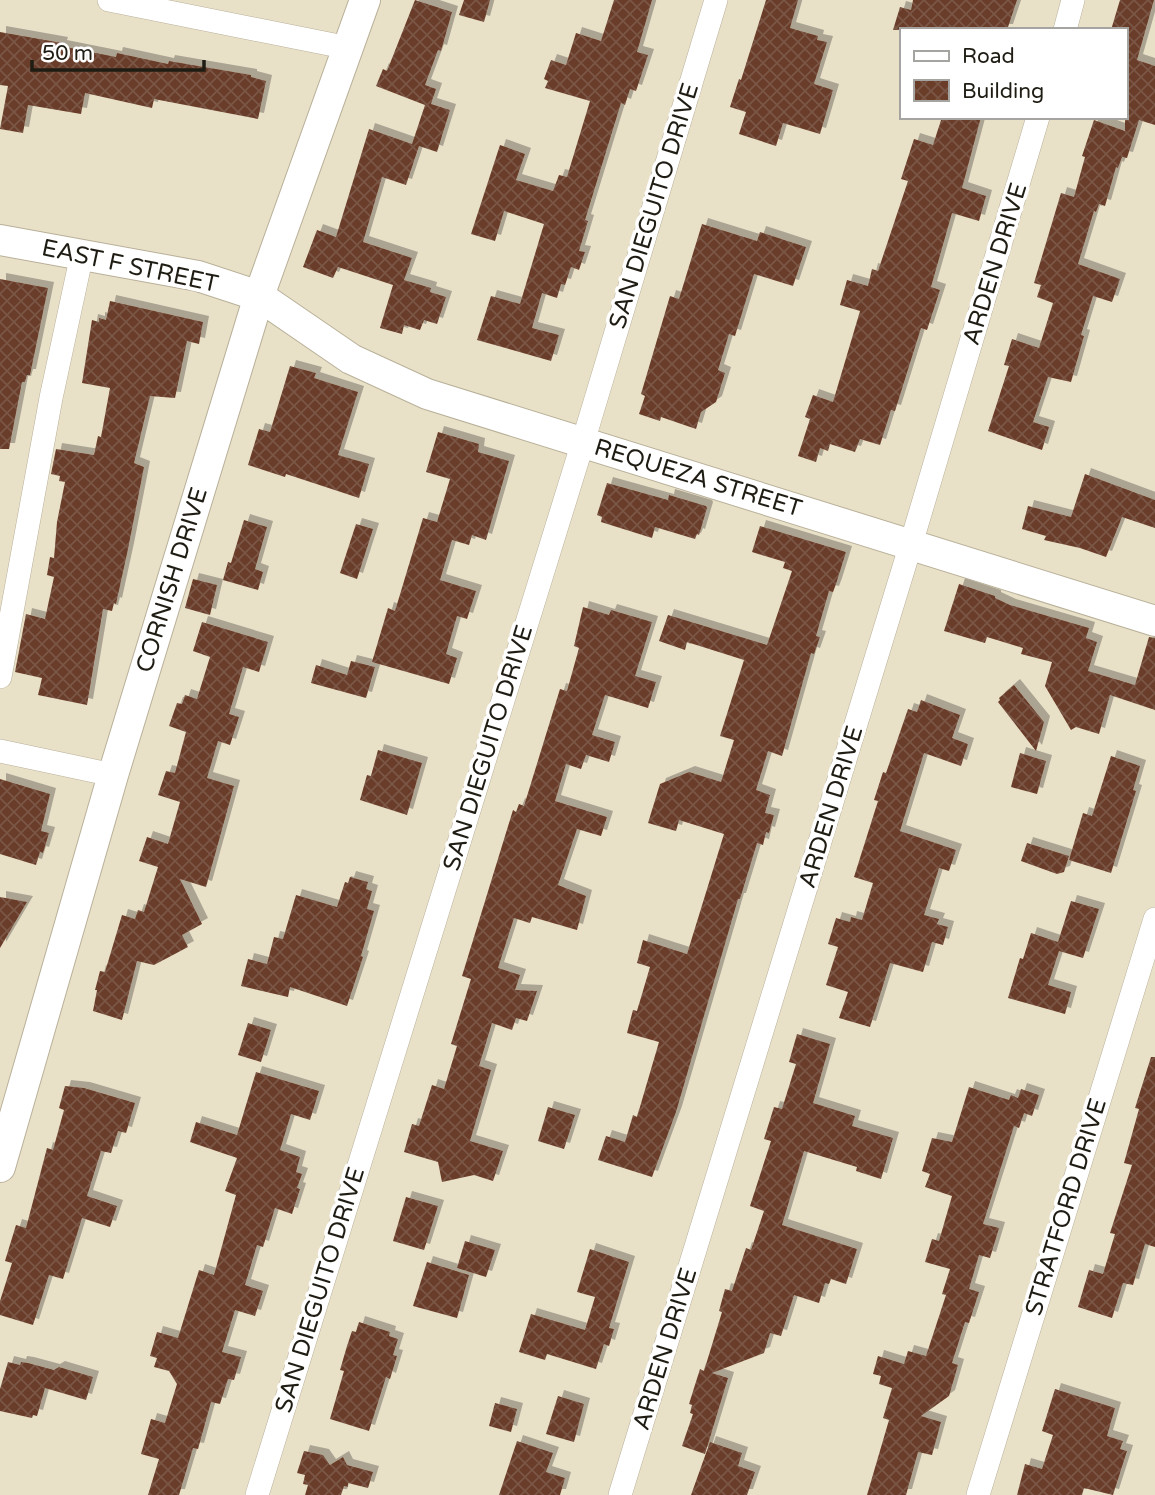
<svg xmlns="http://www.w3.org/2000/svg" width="1155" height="1495" font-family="'Varela Round',sans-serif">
<defs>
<pattern id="building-cross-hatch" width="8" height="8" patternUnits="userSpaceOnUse" patternTransform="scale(1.75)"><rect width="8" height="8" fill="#6a3d29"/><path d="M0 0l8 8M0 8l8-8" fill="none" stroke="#7a5646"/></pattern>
<filter id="shadow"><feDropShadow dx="6" dy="-6" stdDeviation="0" flood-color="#0004"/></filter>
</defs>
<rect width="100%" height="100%" fill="#e9e0c8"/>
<g fill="url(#building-cross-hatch)" filter="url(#shadow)">
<path d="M415,0L452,12L441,51L438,50L425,85L436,89L431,104L450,110L437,152L419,146L406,185L382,177L363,242L412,258L404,280L431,288L430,292L446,297L437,324L424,320L420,330L404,325L402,334L380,328L393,285L338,267L333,278L303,267L317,230L336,237L369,129L412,144L425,105L376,86L383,69L387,71Z"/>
<path d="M464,0H490L484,22L459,15Z"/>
<path d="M614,0H652L637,52L648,55L636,91L630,89L625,105L621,103L585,220L588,221L579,251L585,252L579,270L571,267L565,285L561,284L557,298L542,293L532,328L559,335L551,361L477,340L491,296L520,304L544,224L504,211L495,241L471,234L500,145L525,154L516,180L553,191L559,175L567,177L590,101L545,88L548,81L544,79L551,60L566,65L576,33L601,41Z"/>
<path d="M766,0H798L790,28L818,36L817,40L827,42L814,84L833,90L820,134L783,123L776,146L739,134L746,112L730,107L739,79L741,80Z"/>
<path d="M913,0H1017L1007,30H893L900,7L911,10Z"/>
<path d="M1120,0H1154L1137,60L1155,66V125L1139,120L1127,158L1122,157L1118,168L1116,167L1105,206L1099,204L1096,212L1094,211L1078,264L1120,279L1112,302L1093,296L1081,335L1084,336L1071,382L1048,377L1033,422L1049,427L1042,450L988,431L1009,366L1004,365L1012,339L1039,348L1053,303L1037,297L1041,285L1034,283L1061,193L1074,197L1085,157L1082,156L1094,120L1125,131V30H1111Z"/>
<path d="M0,32L62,43L61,46L116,57L117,53L168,64L169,61L251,75V77L266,81L258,119L154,99L152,108L85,93L81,114L28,105L23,133L0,129L8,86L0,85Z"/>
<path d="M942,117H981L962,188L986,196L979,221L952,213L931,287L940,290L927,330L921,328L895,411L891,410L880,445L860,439L855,452L830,444L828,451L820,448L816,462L798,456L810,419L805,417L813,395L833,402L860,311L840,305L847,280L868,286L872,269L878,271L908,181L901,179L914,139L933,145Z"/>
<path d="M702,224L757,241L760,232L806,247L793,286L754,274L735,336L729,334L718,370L725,373L716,402L701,412L696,429L661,417L660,421L639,414L645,396L641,394L670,296L679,299Z"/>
<path d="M0,279L48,288L30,375H27L25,382H22L9,449H0Z"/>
<path d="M110,301L203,322L199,344L187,341L175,398L150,396L134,463L144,467L128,549L116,604L114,603L112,611L103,609L87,705L38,695L42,678L15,672L26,614L45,619L54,577L47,575L50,557L54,558L57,522L65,482L59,481L60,476L51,474L56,449L94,455L98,436L101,437L110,388L82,383L92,320L99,322V318L106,320Z"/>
<path d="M290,366L316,373L314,378L358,392L338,455L369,464L359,498L286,474L285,477L248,465L259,429L270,432Z"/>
<path d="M438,432L479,444L478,452L509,461L486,540L472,535L469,545L452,540L440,580L476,591L467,619L457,616L446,654L457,658L449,684L372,662L388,608L395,611L423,518L437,522L450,479L426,472Z"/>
<path d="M1085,474L1155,500V528L1122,517L1106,557L1080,548L1044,540L1046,536L1022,529L1028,506L1071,517Z"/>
<path d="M607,483L668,500L669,495L706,506L707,508L699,535L697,534L695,539L655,527L652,538L601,522L602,517L597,515Z"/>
<path d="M244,520L267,527L255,569L263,572L258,590L223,580L228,562L231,563Z"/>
<path d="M356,524L373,529L357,579L340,573Z"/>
<path d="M760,526L846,552L836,584L833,592L829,591L816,636L820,637L814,654L811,653L782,756L768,751L756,790L770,795L765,813L774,815L769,833L766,832L763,845L757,843L740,899H738L676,1112L652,1177L598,1160L606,1136L625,1142L633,1115L637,1117L659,1042L627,1033L633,1010L637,1011L650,967L637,963L643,940L687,954L724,834L679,820L676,831L648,823L660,784L689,772L721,782L734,740L720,736L744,660L687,642L685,650L659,641L668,615L767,645L792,571L783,568L785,562L752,552Z"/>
<path d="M193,579L217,585L210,615L185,608Z"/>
<path d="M959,584L995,596V598L1010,605L1089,628L1086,638L1097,642L1088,671L1135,685L1149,637L1155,638V710L1110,695L1099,734L1076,727L1071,730L1045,686L1052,662L1021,654L1023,648L987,637L985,643L944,631Z"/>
<path d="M583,607L609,615L611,610L652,622L635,676L656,682L648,708L605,695L592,735L615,742L609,762L586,755L581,769L566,764L555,801L607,817L601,836L577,829L558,885L586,896L577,930L532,917L530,923L514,918L498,968L520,975L515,990L537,991L527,1021L516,1018L512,1030L492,1023L479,1066L491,1070L470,1141L503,1151L493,1181L474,1175L442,1182L438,1162L404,1152L412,1124L419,1126L432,1085L444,1089L457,1046L451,1044L471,979L462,976L513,810L516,812L519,804L524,806L560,689L567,691L579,648L574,646Z"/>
<path d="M202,622L268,642L259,672L243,667L229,714L239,717L230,745L218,741L207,778L234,786L206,887L180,879L202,924L182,935L188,947L154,965L137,961L122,1020L93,1011L97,990H95L100,971L105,972L122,915L135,919L138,910L144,912L158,867L139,861L147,837L168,844L180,802L158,795L166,771L175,773L186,732L169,726L177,703L182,704L185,695L197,699L210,657L193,651Z"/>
<path d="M351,661L375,667L366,698L311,683L316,665L347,675Z"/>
<path d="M1014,685L1044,722L1036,751L998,702L1000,700L999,698Z"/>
<path d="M921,700L960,715L952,738L968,744L961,766L924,753L900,831L956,850L949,871L939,868L924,915L939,919L937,924L948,927L943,945L932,942L923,972L890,963L870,1027L839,1018L848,992L826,985L838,947L828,944L836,918L850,922L851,917L862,920L873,883L854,877L878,801L874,800L883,772L886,773L908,709L917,712Z"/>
<path d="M378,750L422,763L407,815L360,800L367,775L371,776Z"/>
<path d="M1020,753L1046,761L1037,794L1011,787Z"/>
<path d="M1111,756L1140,766L1133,790L1136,791L1111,873L1069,860L1083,813L1092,816Z"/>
<path d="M0,779L50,794L41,831L49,833L43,853L40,852L36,865L0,854Z"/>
<path d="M1027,843L1069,856L1064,872L1057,874L1021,861Z"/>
<path d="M350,877L368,882L366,889L372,891L367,909L374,911L361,956L363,957L347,1006L290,987L288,997L241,986L248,959L267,964L274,937L283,939L296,895L337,907L345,882L348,883Z"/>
<path d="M0,897L27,902L0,948Z"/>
<path d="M1071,901L1099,909L1083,958L1059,951L1048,985L1071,992L1065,1014L1008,998L1020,958L1023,959L1031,933L1058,942Z"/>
<path d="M248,1023L271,1030L261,1062L238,1055Z"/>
<path d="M797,1034L830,1044L813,1103L855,1116L852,1126L893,1138L881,1179L856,1171L857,1167L804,1151L782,1225L857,1249L846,1284L831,1279L829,1284L825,1283L819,1303L794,1295L781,1336L770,1333L764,1353L712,1373L728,1378L705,1454L682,1446L693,1414L690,1413L692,1405L689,1404L700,1369L704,1371L722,1312L719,1311L725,1289L732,1291L746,1248L751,1250L764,1211L750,1206L771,1141L764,1139L774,1107L782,1109L796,1064L789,1062Z"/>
<path d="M1151,1057H1155V1247L1145,1244L1133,1285L1123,1283L1112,1318L1078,1307L1089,1270L1103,1274L1115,1234L1110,1233L1132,1165L1124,1163L1139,1109L1135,1108Z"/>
<path d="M256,1072L319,1091L310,1120L291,1114L280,1150L300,1157L296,1172L302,1174L297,1188L300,1189L292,1214L275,1208L263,1247L257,1245L245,1285L263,1291L255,1316L235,1310L222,1352L241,1357L234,1380L228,1379L220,1404L211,1402L198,1449L193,1448L179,1495H148L159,1459L141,1454L151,1419L165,1423L177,1384L169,1371L154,1367L157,1358L150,1356L157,1332L178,1338L199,1270L214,1275L236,1195L225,1191L237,1158L190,1142L196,1122L237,1135Z"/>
<path d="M65,1086L84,1088L135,1103L126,1133L118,1131L111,1153L101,1151L87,1196L117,1206L110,1227L82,1218L63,1279L49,1275L33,1325L0,1315V1301L12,1263L5,1261L16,1225L26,1228L47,1148L53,1150L64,1110L59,1108Z"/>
<path d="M969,1087L1009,1100L1011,1095L1018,1098L1021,1089L1039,1095L1032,1116L1024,1113L1019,1128L1014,1126L983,1224L999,1228L990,1258L979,1255L969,1289L979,1292L969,1323L965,1322L952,1363L958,1365L949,1396L921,1416L941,1422L932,1455L918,1452L906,1495H867L889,1420L883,1418L892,1388L879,1384L881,1376L873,1374L878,1356L904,1364L908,1351L926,1356L946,1295L942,1294L950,1269L925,1262L932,1239L939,1241L952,1196L925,1187L930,1174L922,1171L932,1138L952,1142Z"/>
<path d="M548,1107L575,1115L564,1149L538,1141Z"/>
<path d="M406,1197L438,1206L424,1250L393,1241Z"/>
<path d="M465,1241L495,1250L486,1277L457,1268Z"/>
<path d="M590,1249L629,1262L609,1328L614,1329L609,1346L604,1344L596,1369L547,1354L545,1360L519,1352L531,1314L585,1330L595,1297L577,1292Z"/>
<path d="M427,1262L469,1275L457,1318L413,1306Z"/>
<path d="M359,1322L390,1332L389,1336L398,1339L393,1355L397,1356L390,1379L386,1377L369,1431L330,1419L344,1371L340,1370L347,1346L352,1331L356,1332Z"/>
<path d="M8,1362L20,1365L21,1362L28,1363L54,1370L59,1367L93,1377L86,1400L45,1388L37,1416L33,1415L32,1418L0,1411V1389Z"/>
<path d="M1055,1389L1115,1408L1107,1436L1123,1441L1120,1449L1127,1451L1113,1495L1084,1488L1082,1495H1017L1025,1464L1042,1469L1053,1435L1042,1431Z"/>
<path d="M558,1396L584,1404L574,1442L546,1434Z"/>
<path d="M495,1403L517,1409L511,1432L489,1426Z"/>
<path d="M517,1441L553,1453L546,1472L565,1478L560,1495H499Z"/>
<path d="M710,1442L742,1453L738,1466L755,1472L747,1495H691Z"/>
<path d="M304,1451L323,1455L330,1465L343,1457L347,1465L373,1472L368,1488L348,1483V1487L344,1486L341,1495H305L308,1485L303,1484L305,1475L297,1473Z"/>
</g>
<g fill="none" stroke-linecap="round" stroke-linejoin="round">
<g stroke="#b9b099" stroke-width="24">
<g id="minor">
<path d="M109,0L349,48"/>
<path d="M1065,30L1073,0"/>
<path d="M0,677L51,398L82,254"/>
<path d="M0,751L113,775"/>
<path d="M257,1495L583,442L716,0"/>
<path d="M620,1495L911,544L1038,117"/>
<path d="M978,1495L1155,919"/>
</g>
</g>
<g stroke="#b9b099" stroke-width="32">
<g id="tertiary">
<path d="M0,240L198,276L259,296L351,359L427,394L1155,621"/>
<path d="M0,1167L113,775L259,296L365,0"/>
</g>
</g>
<use href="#minor" stroke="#fff" stroke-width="23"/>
<use href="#tertiary" stroke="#fff" stroke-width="30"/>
</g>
<g text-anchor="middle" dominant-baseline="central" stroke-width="7" stroke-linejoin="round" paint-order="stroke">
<g font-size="24" fill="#1f1c13" stroke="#fff">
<text transform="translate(654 206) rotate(-73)">SAN DIEGUITO DRIVE</text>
<text transform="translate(995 264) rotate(-73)">ARDEN DRIVE</text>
<text transform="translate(130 266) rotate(12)">EAST F STREET</text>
<text transform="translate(698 478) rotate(17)">REQUEZA STREET</text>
<text transform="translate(172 580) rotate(-73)">CORNISH DRIVE</text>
<text transform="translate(488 748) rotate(-73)">SAN DIEGUITO DRIVE</text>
<text transform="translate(831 807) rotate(-73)">ARDEN DRIVE</text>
<text transform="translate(1066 1207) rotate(-73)">STRATFORD DRIVE</text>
<text transform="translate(320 1290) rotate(-73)">SAN DIEGUITO DRIVE</text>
<text transform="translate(665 1349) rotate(-73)">ARDEN DRIVE</text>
</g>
</g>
<rect x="900" y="28" width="228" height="91" fill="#ffffff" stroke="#a5a4a1" stroke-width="2"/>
<rect x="914" y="51" width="35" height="10" fill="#ffffff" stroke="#a5a4a1" stroke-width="2"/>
<text x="962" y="63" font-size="21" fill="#1f1c13">Road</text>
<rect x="914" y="80" width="35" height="21" fill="url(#building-cross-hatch)" stroke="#a5a4a1" stroke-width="2"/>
<text x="962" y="98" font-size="21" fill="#1f1c13">Building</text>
<path d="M32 60v10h172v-10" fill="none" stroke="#1f1c13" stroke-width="3.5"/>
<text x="42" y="60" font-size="21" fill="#1f1c13" stroke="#ffffff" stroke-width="5" paint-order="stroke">50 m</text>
</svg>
